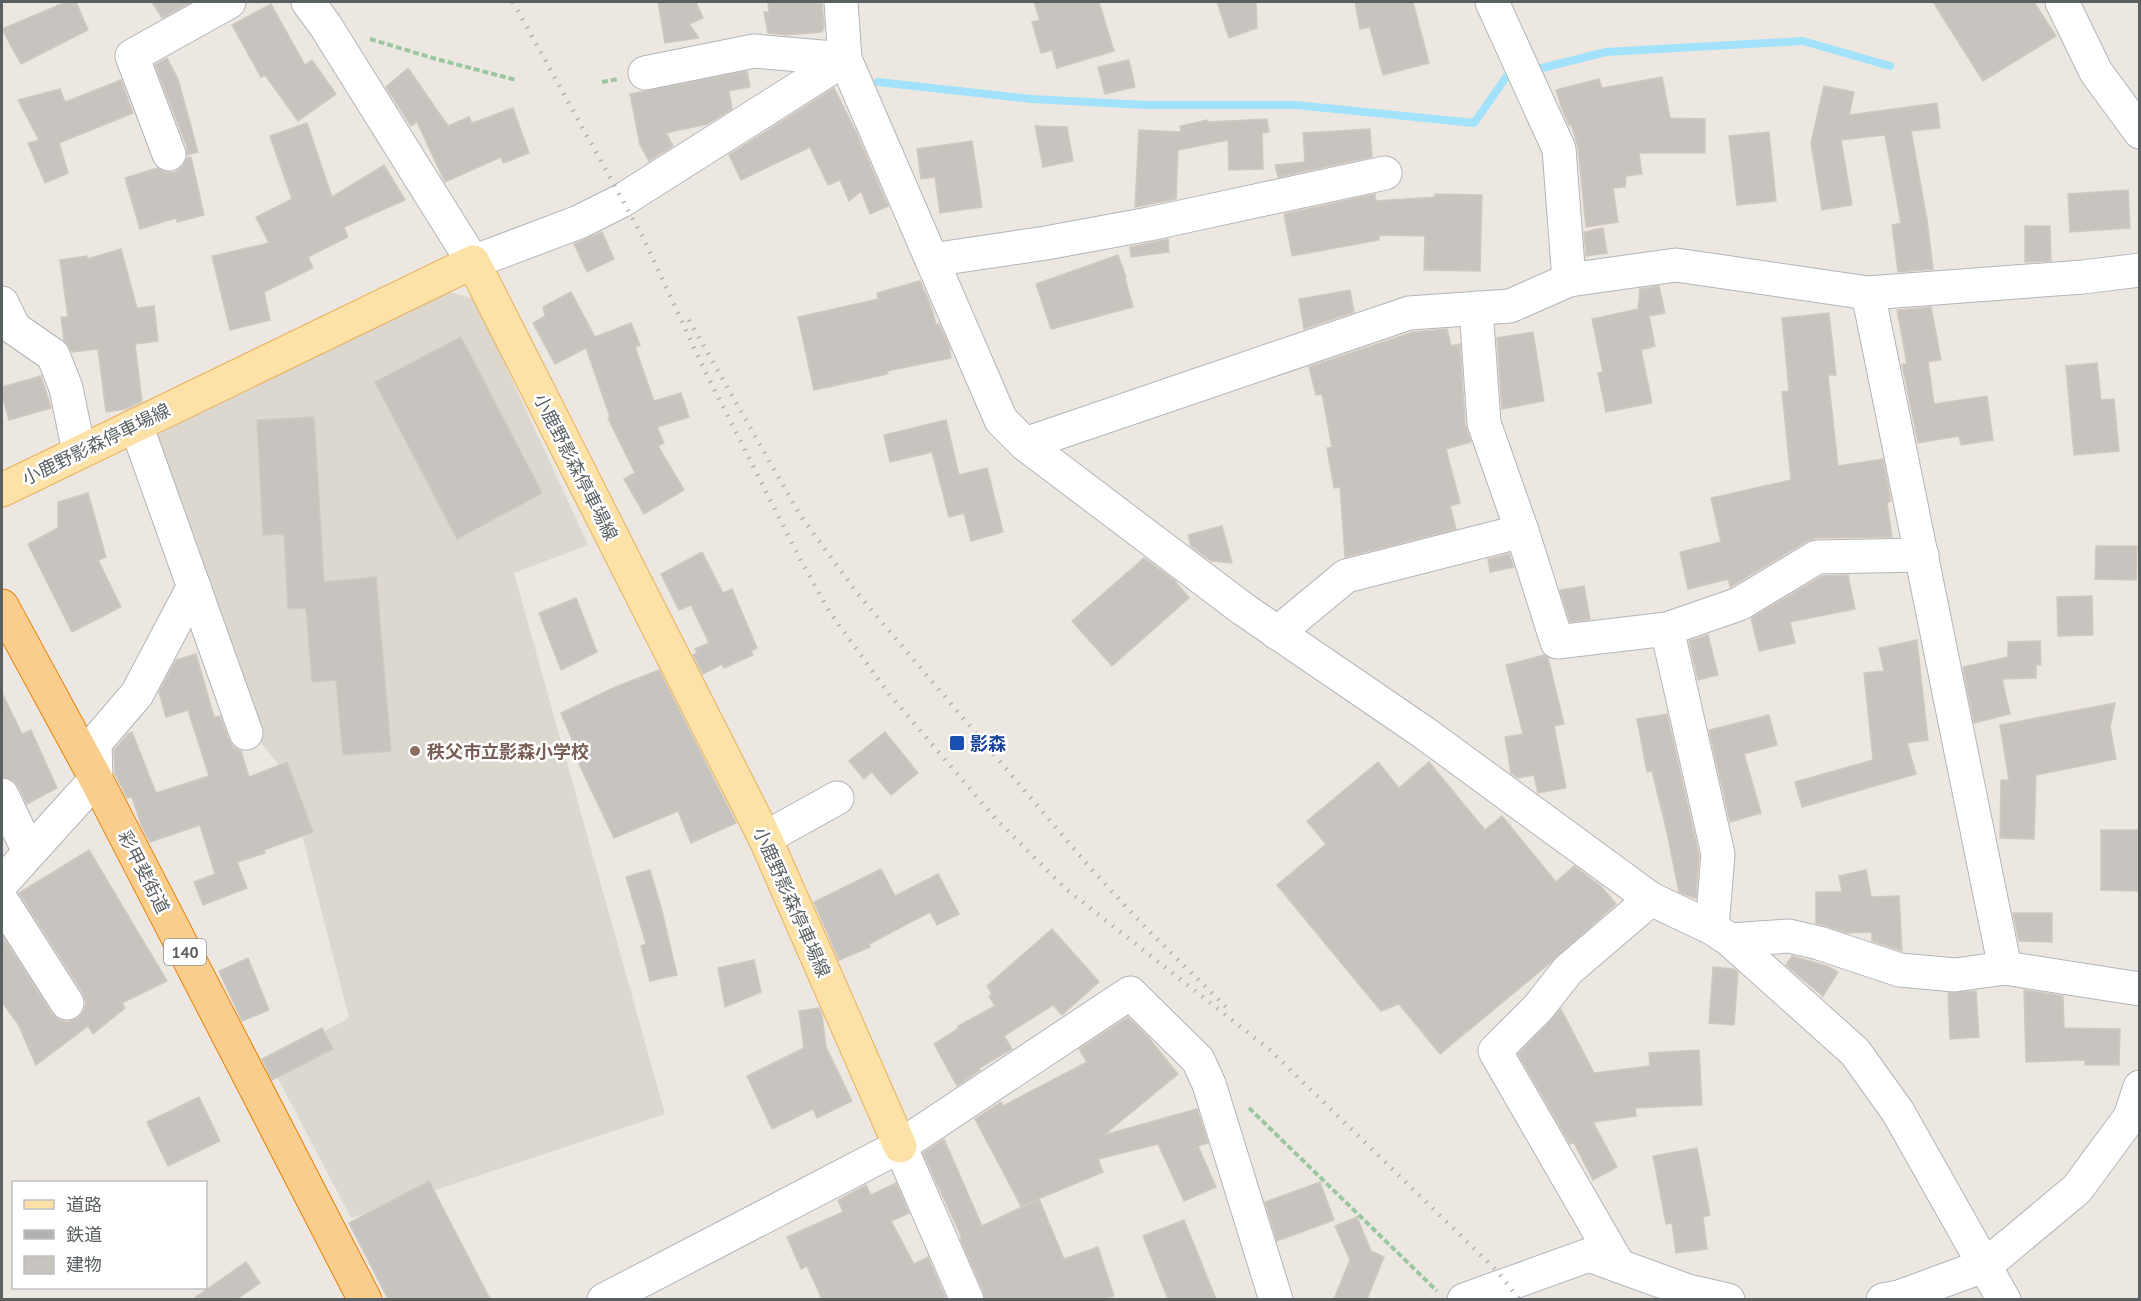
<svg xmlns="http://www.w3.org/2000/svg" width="2141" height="1301" font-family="'PT Sans','Noto Sans JP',sans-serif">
<rect width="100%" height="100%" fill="#ece8e1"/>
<path fill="#dcd8cf" d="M442,290L475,299L588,545L514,573L665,1114L351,1218L269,1061L349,1018L286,773L248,728L149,439Z"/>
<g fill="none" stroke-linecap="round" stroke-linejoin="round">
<g stroke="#a2e2fc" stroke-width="8">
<path d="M1530,71L1606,52L1803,41L1890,66"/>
<path d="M878,82L1032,99L1146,105H1296L1474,123L1507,76L1518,74"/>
</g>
</g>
<g fill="#c7c3be" stroke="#d1c9c0" stroke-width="1.5">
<path d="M66,2H76L88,30L21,64L2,29Z"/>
<path d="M152,2H191L162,18Z"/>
<path d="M658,2H696L703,18L689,24L699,38L665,43Z"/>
<path d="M768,2H815L822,4L824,27L822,32L785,35L768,33L764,12H769Z"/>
<path d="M1034,2H1099L1114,51L1057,68L1052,50L1041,53L1032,22L1040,20Z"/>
<path d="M1217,2H1256L1257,28L1229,38Z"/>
<path d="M1355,2H1413L1429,63L1383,75L1370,27L1360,29Z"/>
<path d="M1933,2H2034L2056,36L1983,81Z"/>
<path d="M271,4L305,65L312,60L336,94L298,121L265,75L261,77L232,25Z"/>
<path d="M167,58L178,79L198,152L187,155V147L155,65Z"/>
<path d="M1129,60L1135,87L1105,94L1098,67Z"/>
<path d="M408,68L448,126L469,117L472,123L513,108L529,153L503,163L501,157L445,182L417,122L411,126L386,87Z"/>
<path d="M747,71L750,87L729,91L732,109L707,124L666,133L673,146L649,161L640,145L630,94Z"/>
<path d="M1662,77L1670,118L1705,119V153H1639L1642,174L1626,176L1625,187L1613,188L1618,222L1586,227L1578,147L1571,124L1569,125L1562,109L1556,90L1599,79L1602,88Z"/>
<path d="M121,80L133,113L59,143L68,173L45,183L28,143L39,140L18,100L60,89L65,102Z"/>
<path d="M1824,86L1854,92L1849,115L1937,103L1940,128L1911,131L1927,220L1933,269L1898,272L1892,225L1901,223L1885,135L1841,140L1852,205L1822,210L1811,143Z"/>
<path d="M834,88L856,132L888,206L870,214L861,191L849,201L840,180L828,185L810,147L741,180L729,155Z"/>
<path d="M1267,119L1269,132L1262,133L1263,169L1229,170L1228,140L1178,150L1176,199L1135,207L1139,130L1181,132L1180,126L1207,120L1208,122Z"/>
<path d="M307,123L332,197L384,165L405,200L344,227L348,237L308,257L313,268L264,292L270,320L230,330L212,256L269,243L256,217L292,199L270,136Z"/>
<path d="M1035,126L1067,127L1073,161L1043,167Z"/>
<path d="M1370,129L1372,157L1278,177L1275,165L1305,162L1303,133Z"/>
<path d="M1769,132L1776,201L1737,205L1729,136Z"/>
<path d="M972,141L982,207L940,213L935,177L921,179L917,149Z"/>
<path d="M191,157L204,215L177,222L176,218L140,229L125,178L157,168L165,172H175L183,166L187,158Z"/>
<path d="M2128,190L2130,228L2070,232L2068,194Z"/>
<path d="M1375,194V201L1435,197V194L1482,195L1480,271L1424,270L1425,236L1379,235V240L1292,256L1284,214Z"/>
<path d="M2025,226H2050L2051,261L2025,262Z"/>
<path d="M1603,228L1607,253L1586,256L1584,232Z"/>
<path d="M602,232L614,259L587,272L574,244Z"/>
<path d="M1168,239L1169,252L1131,257L1130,247Z"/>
<path d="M121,249L137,308L154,306L158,341L135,344L142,401L126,409L106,412L98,349L72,352L64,340L61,317H68L60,260L87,256V259Z"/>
<path d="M1118,255L1126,277L1125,278L1133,307L1051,329L1036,284Z"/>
<path d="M920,281L931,306L936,324H939L949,346L951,358L887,371L888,374L814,390L798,317L878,299L877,293Z"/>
<path d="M1659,286L1665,313L1649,316L1655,346L1641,350L1652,403L1606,412L1598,373L1603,372L1592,319L1638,309L1640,289Z"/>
<path d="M1350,290L1354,312L1304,329L1299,299Z"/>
<path d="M571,292L595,337L631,323L640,345L635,347L654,401L681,393L689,417L657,427L664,443L658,446L684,490L644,514L624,479L635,473L608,418L610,417L586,348L555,364L533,323L545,316L543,307Z"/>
<path d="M1931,307L1941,360L1928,362L1934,404L1987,396L1993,440L1961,445L1959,436L1918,443L1902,364H1907L1897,310Z"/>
<path d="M1829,313L1836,375H1828L1838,466L1883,459L1891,501L1887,503L1892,537L1816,538L1807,541L1732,586L1730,587L1728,579L1688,589L1680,552L1721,542L1711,498L1791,480L1782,392L1789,391L1782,318Z"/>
<path d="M1447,329L1451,346L1460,344L1465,424L1471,442L1446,449L1460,503L1450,506L1456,529L1345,557L1340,487L1334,488L1327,448L1332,447L1322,394L1316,395L1309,367L1413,332Z"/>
<path d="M1533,332L1544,401L1502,409L1497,338Z"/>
<path d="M461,337L542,493L457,539L375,382Z"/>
<path d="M2097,363L2101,400L2114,399L2119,451L2074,455L2066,366Z"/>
<path d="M41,376L51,408L9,420L2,394V387Z"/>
<path d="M314,417L324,582L376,577L391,751L343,755L336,680L312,682L306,608L288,609L284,534L263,535L257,420Z"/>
<path d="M946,420L959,475L987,468L1003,532L971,541L964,513L949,517L932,452L890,462L884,435Z"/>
<path d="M88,493L106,557L98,560L121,607L72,632L28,544L58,528V502Z"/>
<path d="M1222,526L1232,563L1211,561L1191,546L1188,535Z"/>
<path d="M2096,546H2137L2136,580L2095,579Z"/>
<path d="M702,552L723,593L732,589L757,648L751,651L753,655L724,668L722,664L703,674L693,655L697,653L695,649L709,643L691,605L679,610L661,574Z"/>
<path d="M1509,554L1514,567L1490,572L1488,559Z"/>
<path d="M1144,558L1174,580L1189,598L1112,666L1072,621Z"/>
<path d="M1848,575L1855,609L1790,622L1795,643L1759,651L1751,618L1822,576Z"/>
<path d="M1584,586L1590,619L1570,622L1560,590Z"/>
<path d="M2092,596L2093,635L2058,636L2057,597Z"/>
<path d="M576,598L597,652L561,670L539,613Z"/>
<path d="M1708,635L1718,675L1698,680L1689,641Z"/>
<path d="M1917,640L1928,740L1907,743L1916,774L1802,807L1795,782L1873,760L1864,673L1884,671L1879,648Z"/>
<path d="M2040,641L2041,665H2036V678L2002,679L2010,714L1974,723L1963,667L2008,657V642Z"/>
<path d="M196,654L214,717L220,716L229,740L233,747L241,751L249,777L287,762L313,832L264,850L265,853L237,862L247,888L203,905L194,882L215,874L200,825L150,842L142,827L132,797L127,798L115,774L114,750L128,734L132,732L156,793L209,776L188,710L166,717L159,692L176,660Z"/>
<path d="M1544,655L1548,658L1564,724L1554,726L1566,788L1538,793L1534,775L1518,778L1511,773L1505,737L1523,734L1506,665Z"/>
<path d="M659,670L736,823L691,843L678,811L614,838L578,762L581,761L561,713L613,688Z"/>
<path d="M2,693L22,734L31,730L57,788L27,804L19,787L13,780L2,777Z"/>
<path d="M2115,703L2110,727L2116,759L2036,775L2034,839L2000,838L2001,780H2009L2000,725Z"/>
<path d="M1667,714L1699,855L1696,898H1694L1679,892L1666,828L1652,771L1647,772L1637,719Z"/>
<path d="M1769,715L1777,745L1744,754L1761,813L1730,822L1709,730Z"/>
<path d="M885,732L918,773L891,795L872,772L864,779L849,761Z"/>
<path d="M1378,762L1399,788L1429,762L1485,830L1502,816L1556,882L1574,866L1601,886L1616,904L1550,963L1440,1054L1399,1004L1381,1011L1277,885L1326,844L1307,821Z"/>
<path d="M2101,830H2138V891L2101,890Z"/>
<path d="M89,850L167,981L122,1003L125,1008L93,1034L88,1026L36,1065L18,1024L2,1002V935L52,1014L59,1020L67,1022L78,1018L84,1011L86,1003L83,993L19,893Z"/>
<path d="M881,869L895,896L938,874L959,914L937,925L930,912L869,944L870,947L839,960L814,902Z"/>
<path d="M650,870L662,911L677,975L650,981L641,946L646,944L626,877Z"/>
<path d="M1866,870L1871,897L1899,896L1902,951L1872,941V932L1847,933L1816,923V892H1842L1839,876Z"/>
<path d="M2013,913H2052V942L2019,941Z"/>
<path d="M1052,929L1099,982L1062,1015L1053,1005L1004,1036L1012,1049L979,1068L980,1070L957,1086L934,1044L959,1028L958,1026L995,1006L989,996L992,994L987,986Z"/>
<path d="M1792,956L1827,966L1838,972L1823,996L1786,965Z"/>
<path d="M248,958L269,1010L242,1021L219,971Z"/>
<path d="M754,960L761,992L725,1007L718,968Z"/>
<path d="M1713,967L1734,969L1738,972L1734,1025L1709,1023Z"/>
<path d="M2024,990L2063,996L2064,1028L2120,1029L2119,1065H2085V1060L2026,1062Z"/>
<path d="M1976,991L1979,1037L1950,1039L1948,993Z"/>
<path d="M819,1008L822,1015L826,1047L852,1101L817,1118L813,1109L772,1129L747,1076L804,1048L799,1011Z"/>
<path d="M1561,1009L1594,1073L1650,1066L1649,1053L1699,1050L1702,1105L1635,1108L1636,1116L1593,1122L1617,1167L1593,1180L1574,1143L1570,1144L1518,1054Z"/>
<path d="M1128,1017L1148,1037L1178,1074L1104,1135L1197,1109L1208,1143L1198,1146L1216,1187L1184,1201L1158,1144L1098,1159L1103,1172L1021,1206L975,1119L1001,1102L1003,1106L1087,1062L1079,1049Z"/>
<path d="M322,1028L333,1049L272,1080L262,1059Z"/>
<path d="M199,1097L220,1141L168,1166L147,1122Z"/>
<path d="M944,1139L982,1226L1039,1199L1064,1259L1098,1247L1114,1296L1102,1299H985L984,1293L961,1240V1236L923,1153Z"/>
<path d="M1697,1148L1710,1215L1703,1217L1707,1249L1676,1253L1672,1223L1666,1224L1653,1156Z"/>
<path d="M429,1181L490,1299H388L349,1223Z"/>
<path d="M1320,1182L1334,1220L1277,1241L1265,1202Z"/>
<path d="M896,1183L909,1213L891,1221L914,1264L928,1257L946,1299H822L807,1266L801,1269L787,1237L843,1212L838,1200L866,1185L871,1195Z"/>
<path d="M1357,1217L1371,1251L1384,1257L1367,1299H1334L1350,1260L1335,1226Z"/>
<path d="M1184,1220L1216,1299H1168L1143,1236Z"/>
<path d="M246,1262L260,1283L237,1299H193Z"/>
</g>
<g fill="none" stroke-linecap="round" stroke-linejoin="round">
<g stroke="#b2b5b9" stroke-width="35">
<g id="minor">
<path d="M308,2L325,25L473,262L579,222L621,201L845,59"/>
<path d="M841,2L845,59L1001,420L1025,444L1243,609L1423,732L1651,899L1712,928L1730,940L1855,1052L1898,1112L2004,1300"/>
<path d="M1492,2L1559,149L1569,280"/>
<path d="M2062,2L2096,72L2140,132"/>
<path d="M645,73L754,51L845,59"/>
<path d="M169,154L132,56L229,2"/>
<path d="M932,260L1046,243L1149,224L1385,173"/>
<path d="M1868,293L2005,968"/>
<path d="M2,303L14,328L53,355L66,388L79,452"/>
<path d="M1476,308L1484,423L1522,531L1557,642L1667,629L1739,604L1817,557L1922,555"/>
<path d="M136,425L246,733"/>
<path d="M1025,444L1409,313L1510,306L1569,280L1676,265L1868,293L2083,277L2140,270"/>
<path d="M1667,629L1718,854L1712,928"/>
<path d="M1277,633L1346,576L1522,531"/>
<path d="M2,795L29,852"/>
<path d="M765,838L837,798"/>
<path d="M2,883L96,779L95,743L137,694L194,586"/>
<path d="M2,901L67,1003"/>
<path d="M1730,940L1789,936L1819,943L1900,970L1955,975L2005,968L2140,989"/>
<path d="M900,1146L967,1300"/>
<path d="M1619,1266L1495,1051L1538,1008L1568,970L1651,899"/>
<path d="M604,1300L900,1146L1130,993L1198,1060L1209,1084L1276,1300"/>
<path d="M1464,1300L1589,1255L1688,1291L1728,1300"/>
<path d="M1883,1300L1899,1297L1986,1265L2077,1189L2130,1117L2140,1087"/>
</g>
</g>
<g stroke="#ecae5b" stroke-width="35">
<path id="major" d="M2,490L473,262L765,838L900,1146"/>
</g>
<g stroke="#e68008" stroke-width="35">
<path id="highway" d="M2,606L96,779L365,1300"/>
</g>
<g stroke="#99c7a0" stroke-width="4" stroke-dasharray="6 3" stroke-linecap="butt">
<path d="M370,39L436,59L516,80"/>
<path d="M602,82L618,79"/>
<path d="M1249,1108L1437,1291"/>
</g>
<use href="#minor" stroke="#fff" stroke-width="33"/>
<use href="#major" stroke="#fce2a7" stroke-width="33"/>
<use href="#highway" stroke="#f9cd8c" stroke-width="33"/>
<g stroke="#b0b1b2" stroke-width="4.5" stroke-dasharray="1.5 8" stroke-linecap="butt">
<path d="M513,2L644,239L700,361L800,559L831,614L889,694L995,818L1066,889L1270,1050L1497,1271L1520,1300"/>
<path d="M689,320L800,515L857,593L1092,870L1147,929L1226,1007"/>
</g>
</g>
<rect fill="#1a4fb4" stroke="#fff" stroke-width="2" x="949" y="735" width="16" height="16" rx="3"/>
<circle fill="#8d6e63" stroke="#fff" stroke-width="2" cx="415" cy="751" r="6"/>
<g text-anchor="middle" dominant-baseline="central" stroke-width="5" stroke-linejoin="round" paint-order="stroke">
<rect fill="#fff" stroke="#8c8f91" stroke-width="1.5" x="164" y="939" width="42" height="26" rx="4.5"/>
<g font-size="16" font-weight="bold" fill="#5a5f62">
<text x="185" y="952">140</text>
</g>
<g font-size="18" fill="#5a5f62" stroke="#fff">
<text transform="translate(96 444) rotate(-26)">小鹿野影森停車場線</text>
<text transform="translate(576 467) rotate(63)">小鹿野影森停車場線</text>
<text transform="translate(144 872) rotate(63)">彩甲斐街道</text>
<text transform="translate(792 902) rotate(66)">小鹿野影森停車場線</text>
</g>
<g font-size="18" font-weight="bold" fill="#164399" stroke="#fff" text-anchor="start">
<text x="970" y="743">影森</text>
</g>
<g font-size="18" font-weight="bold" fill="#785e54" stroke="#fff" text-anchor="start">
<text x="427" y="751">秩父市立影森小学校</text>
</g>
</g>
<rect width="2141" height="1301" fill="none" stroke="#5a5f62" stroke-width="6"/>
<rect x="12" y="1181" width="195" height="108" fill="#ffffff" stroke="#bdbfc0" stroke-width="1.5"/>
<rect x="24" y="1200" width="30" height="9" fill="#fce2a7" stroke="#bdbfc0" stroke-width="1.5"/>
<text x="66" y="1211" font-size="18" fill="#5a5f62">道路</text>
<rect x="24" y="1230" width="30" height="9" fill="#b0b1b2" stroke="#bdbfc0" stroke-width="1.5"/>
<text x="66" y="1241" font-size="18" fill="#5a5f62">鉄道</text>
<rect x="24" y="1256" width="30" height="18" fill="#c7c3be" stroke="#bdbfc0" stroke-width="1.5"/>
<text x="66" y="1271" font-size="18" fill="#5a5f62">建物</text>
</svg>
